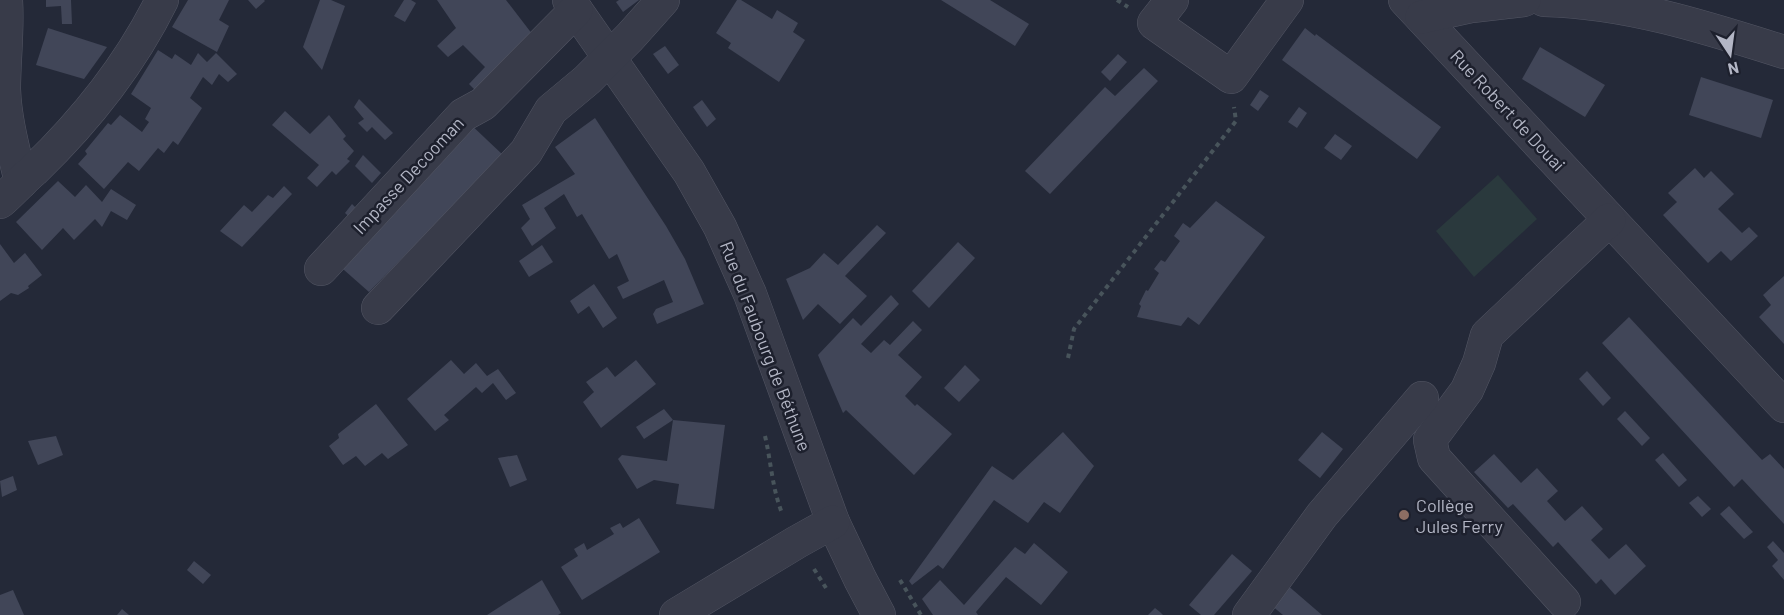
<svg xmlns="http://www.w3.org/2000/svg" width="1784" height="615" font-family="Barlow,sans-serif">
<rect width="100%" height="100%" fill="#242938"/>
<path fill="#2a393d" d="M1498,175L1537,219L1474,277L1436,231Z"/>
<g fill="#414658">
<path d="M46,0H71L72,24H62L61,6L46,7Z"/>
<path d="M188,0H229L219,20L229,26L217,52L172,27Z"/>
<path d="M248,0H264L265,1L256,9Z"/>
<path d="M320,0H331L345,6L322,70L303,47Z"/>
<path d="M404,0H411L416,3L405,22L394,16Z"/>
<path d="M437,0H506L536,39L481,96L469,84L485,67L463,45L448,57L437,46L456,28Z"/>
<path d="M619,0H639L623,12L616,2Z"/>
<path d="M737,0H741L772,19L777,10L798,23L793,32L805,40L779,82L728,48L731,43L716,33Z"/>
<path d="M941,0H990L1029,24L1015,46Z"/>
<path d="M48,28L107,47L84,79L36,65Z"/>
<path d="M1305,28L1315,36L1316,34L1441,127L1417,159L1282,60Z"/>
<path d="M665,46L679,65L668,74L653,54Z"/>
<path d="M1540,47L1605,85L1585,117L1522,79Z"/>
<path d="M158,50L172,59L175,54L191,65L198,53L207,62L216,53L237,74L228,82L219,74L212,85L203,77L190,98L202,108L178,145L173,141L164,153L158,148L139,171L128,162L104,189L78,164L87,154L85,151L108,123L111,125L120,115L142,132L149,122L145,119L151,108L131,94Z"/>
<path d="M1118,54L1127,62L1110,81L1101,72Z"/>
<path d="M1144,68L1158,81L1050,194L1025,171L1105,87L1115,96Z"/>
<path d="M1701,77L1773,100L1761,138L1689,115Z"/>
<path d="M1260,90L1269,96L1258,111L1250,105Z"/>
<path d="M359,99L393,133L385,140L372,127L367,132L358,123L364,119L354,107Z"/>
<path d="M702,100L716,119L707,127L693,107Z"/>
<path d="M1299,107L1307,113L1297,128L1288,122Z"/>
<path d="M285,111L310,134L329,115L346,136L343,139L354,151L347,159L350,161L336,175L332,171L317,187L307,178L319,165L272,125Z"/>
<path d="M595,118L666,226L685,259L704,304L657,324L653,314L656,309L673,302L664,280L623,299L617,287L629,281L617,254L609,259L582,214L577,217L564,194L544,208L556,228L532,246L521,228L530,219L522,205L575,174L555,147Z"/>
<path d="M468,122L503,155L369,292L335,262Z"/>
<path d="M1335,134L1352,146L1341,160L1324,148Z"/>
<path d="M363,155L381,173L372,183L355,166Z"/>
<path d="M1695,168L1704,178L1711,171L1734,194L1718,209L1742,233L1749,227L1758,236L1731,261L1721,251L1708,263L1663,215L1677,202L1668,193Z"/>
<path d="M58,181L75,197L86,185L102,202L111,189L136,205L127,220L111,211L102,227L95,219L74,240L63,228L42,250L16,222Z"/>
<path d="M284,186L292,194L242,247L220,231L244,205L252,212L268,195L273,198Z"/>
<path d="M1216,201L1265,237L1199,325L1188,317L1181,326L1137,317L1141,306L1139,304L1146,290L1148,291L1159,273L1154,269L1161,260L1165,262L1180,241L1174,236L1183,223L1190,228Z"/>
<path d="M352,204L365,217L358,225L345,213Z"/>
<path d="M877,225L886,233L845,276L867,296L840,324L818,304L803,320L786,279L810,268L824,253L838,265Z"/>
<path d="M958,242L975,258L929,308L912,291Z"/>
<path d="M0,244L14,263L25,253L42,275L28,286L29,288L18,295L11,293L0,301Z"/>
<path d="M542,245L553,262L529,277L519,261Z"/>
<path d="M1784,276V344L1759,317L1771,305L1763,295Z"/>
<path d="M594,284L617,318L603,328L589,306L578,314L570,301Z"/>
<path d="M891,295L899,304L861,344L871,353L884,340L890,345L913,321L922,330L898,355L922,377L905,396L915,406L917,404L952,434L914,475L846,410L843,413L818,355L853,318L861,326Z"/>
<path d="M1629,317L1762,460L1770,454L1784,469V524L1742,479L1734,487L1602,343Z"/>
<path d="M451,360L464,374L476,363L487,376L498,369L516,393L506,400L493,383L482,393L476,387L444,415L449,420L435,431L407,399Z"/>
<path d="M636,360L656,384L601,428L583,402L594,392L586,382L607,367L615,377Z"/>
<path d="M965,365L980,380L959,402L944,388Z"/>
<path d="M1587,371L1611,398L1603,406L1579,379Z"/>
<path d="M376,404L408,445L388,459L382,453L365,466L356,456L343,465L329,446L339,438L338,434Z"/>
<path d="M664,409L673,420L644,439L636,427Z"/>
<path d="M1625,411L1650,438L1642,446L1617,419Z"/>
<path d="M673,420L725,425L714,509L676,504L679,484L654,480L637,489L618,459L622,455L667,461Z"/>
<path d="M1063,432L1094,466L1060,513L1044,502L1028,523L994,500L943,569L938,565L912,585L909,581L992,466L1013,480Z"/>
<path d="M1322,432L1343,449L1320,478L1298,460Z"/>
<path d="M56,436L63,455L38,465L28,441Z"/>
<path d="M1663,453L1687,480L1679,487L1655,460Z"/>
<path d="M1494,454L1521,483L1537,468L1558,491L1547,501L1565,521L1582,506L1603,529L1591,540L1609,559L1626,544L1646,566L1615,595L1601,579L1596,584L1558,542L1553,547L1513,504L1508,508L1474,472Z"/>
<path d="M517,455L527,480L510,487L498,458Z"/>
<path d="M13,476L17,490L2,497L0,481Z"/>
<path d="M1698,496L1711,509L1702,517L1689,503Z"/>
<path d="M1729,506L1753,532L1744,539L1720,514Z"/>
<path d="M639,518L660,552L582,600L561,567L578,556L574,549L584,543L587,550L614,534L610,528L620,523L623,528Z"/>
<path d="M1773,541L1784,553V580L1772,566L1778,560L1767,547Z"/>
<path d="M1034,543L1068,572L1041,605L1006,577L976,612L978,615H933L922,599L940,580L964,605L1015,547L1025,554Z"/>
<path d="M1232,554L1252,571L1214,615H1201L1189,605Z"/>
<path d="M194,561L211,575L203,584L187,570Z"/>
<path d="M542,580L561,613L558,615H487Z"/>
<path d="M1286,584L1322,615H1283L1271,605Z"/>
<path d="M13,590L24,615H0V595Z"/>
<path d="M1155,608L1160,612L1163,615H1148Z"/>
<path d="M122,609L129,615H117Z"/>
</g>
<g fill="none" stroke-linecap="round" stroke-linejoin="round">
<g stroke="#535664" stroke-width="34">
<g id="minor">
<path d="M6,0C8,30 4,59 4,89C5,120 14,152 21,182"/>
<path d="M569,0L689,172L720,227L750,294L833,522L860,579L879,615"/>
<path d="M1172,0L1154,23L1231,77L1287,0"/>
<path d="M1405,0L1784,406"/>
<path d="M1544,0C1627,2 1705,27 1784,52"/>
<path d="M1422,17L1472,6L1524,0"/>
<path d="M0,202C12,192 22,180 34,170C86,120 130,65 162,0"/>
<path d="M321,269L463,115L483,104L576,10"/>
<path d="M378,308L526,152L551,110L587,80L630,37L663,0"/>
<path d="M1564,602L1434,458L1430,440L1467,390L1479,363L1487,335L1609,220"/>
<path d="M676,615L797,542L833,522"/>
<path d="M1249,615L1322,515L1422,398"/>
</g>
</g>
<g stroke="#48545b" stroke-width="4" stroke-dasharray="4.5 4.5" stroke-linecap="butt">
<path d="M1117,0L1128,7"/>
<path d="M1068,358L1074,329L1236,121L1234,107"/>
<path d="M765,436C771,461 772,488 782,513"/>
<path d="M814,569L826,588"/>
<path d="M900,580L921,615"/>
</g>
<use href="#minor" stroke="#383b49" stroke-width="33"/>
</g>
<circle fill="#8d6e63" stroke="#1d202d" stroke-width="2" cx="1404" cy="515" r="6"/>
<g text-anchor="middle" dominant-baseline="central" stroke-width="5" stroke-linejoin="round" paint-order="stroke">
<g font-size="18" fill="#b3b6c5" stroke="#1d202d">
<text transform="translate(1508 110) rotate(47)">Rue Robert de Douai</text>
<text transform="translate(408 175) rotate(-47)">Impasse Decooman</text>
<text transform="translate(766 346) rotate(69)">Rue du Faubourg de Béthune</text>
</g>
<g font-size="18" fill="#b3b6c5" stroke="#1d202d" text-anchor="start">
<text x="1416" y="505">Collège<tspan x="1416" dy="21">Jules Ferry</tspan></text>
</g>
</g>
<g transform="translate(1730 54) rotate(167)" stroke="#1d202d" stroke-width="4.5" paint-order="stroke">
<path d="M0-4.5L10 22L0 15L-10 22Z" fill="#b3b6c5"/>
<text y="-9" font-size="16" font-weight="bold" text-anchor="middle" fill="#b3b6c5">N</text>
</g>
</svg>
